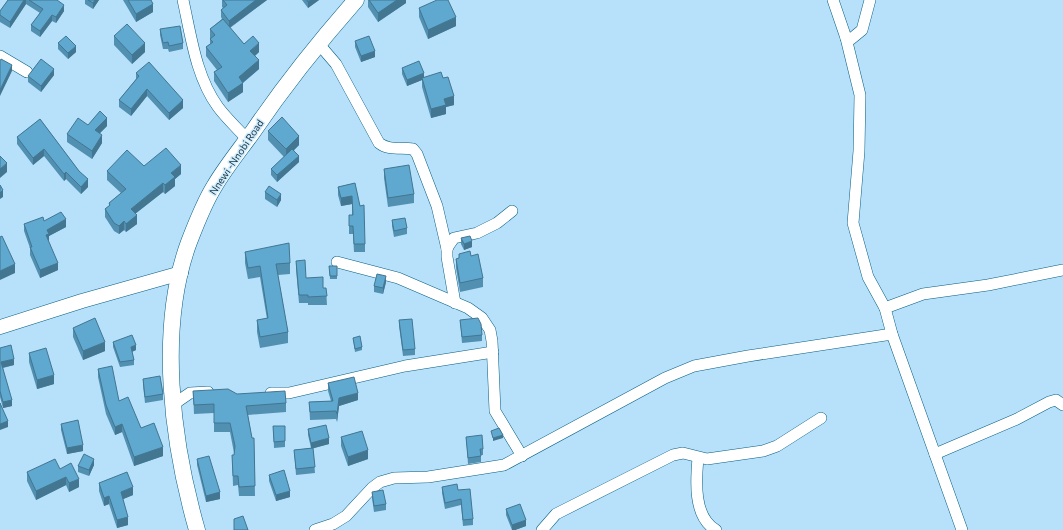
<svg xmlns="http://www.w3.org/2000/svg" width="1063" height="530" font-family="Commissioner,sans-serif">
<rect width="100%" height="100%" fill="#b7e1fa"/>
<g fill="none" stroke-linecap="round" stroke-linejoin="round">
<g stroke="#065e82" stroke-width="12">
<g id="minor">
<path d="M183,0C191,36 196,77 218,107C227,119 238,129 247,139"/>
<path d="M833,0L846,38L860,95L859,151L853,223L868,277L885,308L892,334L962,530"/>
<path d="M846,38L851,39L862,30L870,0"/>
<path d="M318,43L336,64L379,143C389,151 401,147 413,149L417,154L437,206L447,249"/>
<path d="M0,56L27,72"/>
<path d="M337,262L398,278L468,308L482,318L490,330L492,341L495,411L522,456"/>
<path d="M455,303L447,257V249L449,245L454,238L477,233L497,223L512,211"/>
<path d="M885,308L923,294L988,285L1063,270"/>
<path d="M271,393H289L405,366L493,352"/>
<path d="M174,404L190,393L208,392"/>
<path d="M935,454L1017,419L1049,402L1056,400L1063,405"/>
<path d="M698,458C696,480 693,517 716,530"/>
<path d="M315,530L333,524L346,516L372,488L380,482L394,478L428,477L504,465L665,378L694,366L748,356L892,334"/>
<path d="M542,530L556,514L673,455L683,453L707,459L763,451L777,446L821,418"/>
</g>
</g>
<g stroke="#065e82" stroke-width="15">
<path id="tertiary" d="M0,327L82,301L181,273"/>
</g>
<g stroke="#065e82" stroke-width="17">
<path id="secondary" d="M197,530C172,443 157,329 189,242C196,224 204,203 214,187C225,168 239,151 252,133C284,86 319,42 356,0"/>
</g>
<use href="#minor" stroke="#fff" stroke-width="11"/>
<use href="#tertiary" stroke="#fff" stroke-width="14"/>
<use href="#secondary" stroke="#fff" stroke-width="16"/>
</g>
<g fill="#5290b2">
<path d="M8,0H57L64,11L56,23L52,21L40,37L31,31V25L40,13L26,4L10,28L0,22V11Z"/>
<path d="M85,0H99L93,9L85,4Z"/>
<path d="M123,0H151L153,12L136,22Z"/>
<path d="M222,0H267L230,28L244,44L259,52L255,56L259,69L243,83V92L228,102L214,81V72L217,70L206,56V47L210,44V29L222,19L221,17V10L223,8L222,7Z"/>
<path d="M302,0H319L308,8Z"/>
<path d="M368,0H406V3L378,22L368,7Z"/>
<path d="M419,8L456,26L428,39L419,17Z"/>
<path d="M160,29L183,43V49L169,52L168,49H163L160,35Z"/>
<path d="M114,36L145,52L132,64L114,45Z"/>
<path d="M355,41L375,57L361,62L355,47Z"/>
<path d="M58,43L76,52L68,59L58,49Z"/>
<path d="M402,68L424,77L443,78L454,105L446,107V114L431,118L422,87V80L407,86L402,74Z"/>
<path d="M136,73L183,108L169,120L147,96L131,116L119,107V100L136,79Z"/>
<path d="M54,75L41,92L28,82V76Z"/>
<path d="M40,119L79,171L88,187L81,194L66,179L64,181L44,156L33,165L17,144V137Z"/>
<path d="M88,125L107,126L100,133L102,143L92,159L67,142V134Z"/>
<path d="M268,131L299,145L294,150L299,162L277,182L271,175V169L284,157L268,140Z"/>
<path d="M144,166L181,174L175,179V186L165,194L163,192L135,214L137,224L126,232L124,230L119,234L114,231L105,217V209L109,206V203L121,193L107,180V171Z"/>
<path d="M384,169L414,194V203L388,207L384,178Z"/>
<path d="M355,183L365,244V252H354L353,234H349V215H352V204L341,206L338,195V187Z"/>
<path d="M265,192L281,200L277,207L265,199Z"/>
<path d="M392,220L407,228V234L394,237L392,226Z"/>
<path d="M44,221L66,227L49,236V241L48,242L58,270L40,278L30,255V248L24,231V224Z"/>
<path d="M461,238L472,247L464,250L461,244Z"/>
<path d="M245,252L290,263V274L278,275L288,332V343L260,348L257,332V320L267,319L260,277L248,279L245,263Z"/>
<path d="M459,254L471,256L483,278V287L460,292L456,268V259L459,258Z"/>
<path d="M296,261L306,278L323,288H326L327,305H308V303H299L296,269Z"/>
<path d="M329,266H337V279H330Z"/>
<path d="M386,282L383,294L374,292V286Z"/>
<path d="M399,320L415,349V355L403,356L399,326Z"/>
<path d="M460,320L482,335V341L462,343Z"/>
<path d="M73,328L105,351L83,360L73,337Z"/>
<path d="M353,338L362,347V350L355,352Z"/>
<path d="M113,342L136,350L132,352L134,360V365L120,367L113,347Z"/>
<path d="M0,348L14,365L3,368L12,406L3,408L0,397Z"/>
<path d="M29,353L54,384L37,389L29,362Z"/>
<path d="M98,369L119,401L163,456L134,466L122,432L115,435L106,414L98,377Z"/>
<path d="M143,379L163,394V400L145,403L143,385Z"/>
<path d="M328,383L358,400L339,406L337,422L336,419L310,420L309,402L331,401L328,391Z"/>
<path d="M193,391L237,394L286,403V412L248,415L252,438H254L255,496H239L238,485L233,486L232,455H234V453L230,432H214V413L194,414Z"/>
<path d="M61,424L83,451L67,454L61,430Z"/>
<path d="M273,426H285V447L274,448Z"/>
<path d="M308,429L329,444L313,448L315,473L296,475L294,450L311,448L308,435Z"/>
<path d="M341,437L368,459L348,466L341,446Z"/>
<path d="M466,437L483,449V455H481V462L468,464Z"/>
<path d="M197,459L220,499L206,502L197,465Z"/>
<path d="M94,465L89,476L78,472V466Z"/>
<path d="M60,469L79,487L69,492L66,485L36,500L27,481V472Z"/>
<path d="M269,475L290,497L276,501L269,481Z"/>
<path d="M99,483L133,495L123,499L128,525L117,528L109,504L104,506L99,491Z"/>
<path d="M442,487L458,490L473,519V525L463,526L461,505L445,509L442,493Z"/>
<path d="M372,492L386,504V510L374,512L372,498Z"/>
<path d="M506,509L526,526L515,530H512L506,515Z"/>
</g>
<g fill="#427691">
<path d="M24,0H26V4L10,28V22Z"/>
<path d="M95,0H99L93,9V3Z"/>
<path d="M256,0H267L229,28V21Z"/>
<path d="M311,0H319L308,8V2Z"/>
<path d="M397,0H406V3L378,22V13Z"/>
<path d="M153,4V12L136,22V14Z"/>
<path d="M64,5V11L56,23V17Z"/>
<path d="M52,15V21L40,37V31Z"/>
<path d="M456,17V26L428,39V30Z"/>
<path d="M145,43V52L132,64V55Z"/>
<path d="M259,43V52L250,60V51Z"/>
<path d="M76,46V52L68,59V53Z"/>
<path d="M375,51V57L361,62V56Z"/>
<path d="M259,60V69L241,84L243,83V92L228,102V93L239,77Z"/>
<path d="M12,65V71L0,96V90Z"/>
<path d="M54,69V75L41,92V86Z"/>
<path d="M424,73V79L422,78V80L407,86V80Z"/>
<path d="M147,89V96L131,116V109Z"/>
<path d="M454,96V105L446,107V114L431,118V109L444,99Z"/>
<path d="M183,100V108L169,120V113Z"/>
<path d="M107,118V126L95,138V130Z"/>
<path d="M102,135V143L92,159V151Z"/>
<path d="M299,136V145L286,158V149Z"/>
<path d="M44,149V156L33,165V158Z"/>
<path d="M299,156V162L277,182V175Z"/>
<path d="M7,163V172L0,178V169Z"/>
<path d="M181,165V174L175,179V186L165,194V185L171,173Z"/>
<path d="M66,172V179L64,181V174Z"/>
<path d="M88,179V187L81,194V187Z"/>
<path d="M163,183V192L131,217V209Z"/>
<path d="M3,190V197L0,199V193Z"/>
<path d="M281,194V200L277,207V200Z"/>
<path d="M352,196V204L341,206V198Z"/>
<path d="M137,215V224L126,232V224Z"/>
<path d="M66,219V227L49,236V241L46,242V235L47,230Z"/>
<path d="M124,221V230L119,234V226Z"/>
<path d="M472,241V247L464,250V244Z"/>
<path d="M58,263V270L40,278V270Z"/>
<path d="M15,264V273L0,280V271Z"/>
<path d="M386,276V282L383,294V288Z"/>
<path d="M105,342V351L83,360V351Z"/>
<path d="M136,345V350L131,352V347Z"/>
<path d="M14,359V365L1,368V362Z"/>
<path d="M54,375V384L37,389V380Z"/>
<path d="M358,393V400L339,406L337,422V414L339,398Z"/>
<path d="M12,400V406L3,408V402Z"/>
<path d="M8,421V427L0,430V424Z"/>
<path d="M122,424V432L115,435V427Z"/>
<path d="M503,435V438L493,441V438Z"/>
<path d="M329,438V444L311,449V443Z"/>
<path d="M83,445V451L67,454V448Z"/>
<path d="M163,447V456L134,466V457Z"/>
<path d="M368,450V459L348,466V457Z"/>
<path d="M94,459V465L89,476V470Z"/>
<path d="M66,477V485L36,500V491Z"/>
<path d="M79,479V487L69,492V483Z"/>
<path d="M133,487V495L121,500V492Z"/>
<path d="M290,491V497L276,501V495Z"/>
<path d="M220,492V499L206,502V496Z"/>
<path d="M109,496V504L104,506V498Z"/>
<path d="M128,517V525L117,528V520Z"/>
<path d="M526,520V526L515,530H512V525Z"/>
</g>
<g fill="#5fa8cf" stroke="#427691">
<path d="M8,0H24L10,22L0,15V11Z"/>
<path d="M29,0H57L64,5L56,17L52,15L40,31L31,25L43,9Z"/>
<path d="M88,0H95L93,3Z"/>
<path d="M128,0H151L153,4L136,14Z"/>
<path d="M223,0H256L229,21L221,10L227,5Z"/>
<path d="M307,0H311L308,2Z"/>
<path d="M369,0H397L378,13Z"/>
<path d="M437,0H448L456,17L428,30L419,8Z"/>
<path d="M223,19L244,44L253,36L259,43L250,51L259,60L239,77L243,83L228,93L214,72L222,67L206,47L213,42L210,39L215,35L210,29Z"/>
<path d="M127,24L145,43L132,55L114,36Z"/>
<path d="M180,26L183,43L169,46L168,42L163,43L160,29Z"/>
<path d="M66,36L76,46L68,53L58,43Z"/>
<path d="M369,36L375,51L361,56L355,41Z"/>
<path d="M1,59L12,65L0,90V61Z"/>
<path d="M41,59L54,69L41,86L28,76Z"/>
<path d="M419,61L424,73L407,80L402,68Z"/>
<path d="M149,62L183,100L169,113L147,89L131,109L119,100L139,76L136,73Z"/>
<path d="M441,72L443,78L448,77L454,96L444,99L446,105L431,109L422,78Z"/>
<path d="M100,111L107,118L95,130L102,135L92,151L67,134L78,118L88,125Z"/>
<path d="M282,117L299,136L286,149L268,131Z"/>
<path d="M40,119L79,171L88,179L81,187L66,172L64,174L44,149L33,158L17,137Z"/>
<path d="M166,148L181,165L171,173L175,177L165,185L163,183L131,209L137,215L126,224L124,221L119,226L114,223L105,209L110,205L109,203L126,189L107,171L127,150L144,166Z"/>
<path d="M292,149L299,156L277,175L271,169Z"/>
<path d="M0,156L7,163L0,169Z"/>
<path d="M409,165L414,194L388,198L384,169Z"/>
<path d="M355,183L360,206L364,205L365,244H354L353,226H349V215H353L352,196L341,198L338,187Z"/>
<path d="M0,185L3,190L0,193Z"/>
<path d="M269,186L281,194L277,200L265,192Z"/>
<path d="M61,212L66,219L47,230L49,234L46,235L58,263L40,270L30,247H32L24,224L43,217L44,221Z"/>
<path d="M405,218L407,228L394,231L392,220Z"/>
<path d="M2,236L15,264L0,271V237Z"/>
<path d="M470,236L472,241L464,244L461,238Z"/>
<path d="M289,243L290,263L276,264L288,332L260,337L257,320L268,318L260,266L248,268L245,252Z"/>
<path d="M470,251L471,256L478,254L483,278L460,283L456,259L459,258V254Z"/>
<path d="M305,260L306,278L323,277V288H326L327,296L308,297V295H299L296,261Z"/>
<path d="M329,266H337V276H330Z"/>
<path d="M377,274L386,276L383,288L374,286Z"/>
<path d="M95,318L105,342L83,351L73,328Z"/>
<path d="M478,318L481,324L482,335L462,337L460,320Z"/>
<path d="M412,319L415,349L403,350L399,320Z"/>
<path d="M132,335L136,345L131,347L134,360L120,362L113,342Z"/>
<path d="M360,336L362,347L355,349L353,338Z"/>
<path d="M11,345L14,359L1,362L12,400L3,402L0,391V348Z"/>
<path d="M46,348L54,375L37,380L29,353Z"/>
<path d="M112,366L119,401L128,397L141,428L154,423L163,447L134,457L122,424L115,427L106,405L98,369Z"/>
<path d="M160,376L163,394L145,397L143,379Z"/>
<path d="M354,377L358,393L339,398L337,414L336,411L310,412L309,402L333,401L328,383Z"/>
<path d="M228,389L237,394L285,391L286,403L246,406L252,438H254L255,486L239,487L238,476H233L232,455H234L235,446L230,423H214V404L194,405L193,391Z"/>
<path d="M0,403L8,421L0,424Z"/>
<path d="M78,420L83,445L67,448L61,424Z"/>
<path d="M326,425L329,438L311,443L308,429Z"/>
<path d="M273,426H285V441L274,442Z"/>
<path d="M499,428L503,435L493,438L491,431Z"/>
<path d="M362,431L368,450L348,457L341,437Z"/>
<path d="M482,435L483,449H480L481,456L468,458L466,437Z"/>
<path d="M313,448L315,467L296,469L294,450Z"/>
<path d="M84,454L94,459L89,470L78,466Z"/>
<path d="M209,456L220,492L206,496L197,459Z"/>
<path d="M55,459L60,469L71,463L79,479L69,483L66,477L36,491L27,472Z"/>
<path d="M284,470L290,491L276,495L269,475Z"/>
<path d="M127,472L133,487L121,492L128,517L117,520L109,496L104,498L99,483Z"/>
<path d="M457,484L458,490L470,489L473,519L463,520L461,499L445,503L442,487Z"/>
<path d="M383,490L386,504L374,506L372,492Z"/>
<path d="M520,504L526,520L512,525L506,509Z"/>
<path d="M243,516L248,530H234V519Z"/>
</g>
<g text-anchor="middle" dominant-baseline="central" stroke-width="3" stroke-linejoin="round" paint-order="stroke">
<g font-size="10" fill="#153444" stroke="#d0ecfd">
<text transform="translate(236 157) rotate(-56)">Nnewi -Nnobi Road</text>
</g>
</g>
</svg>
